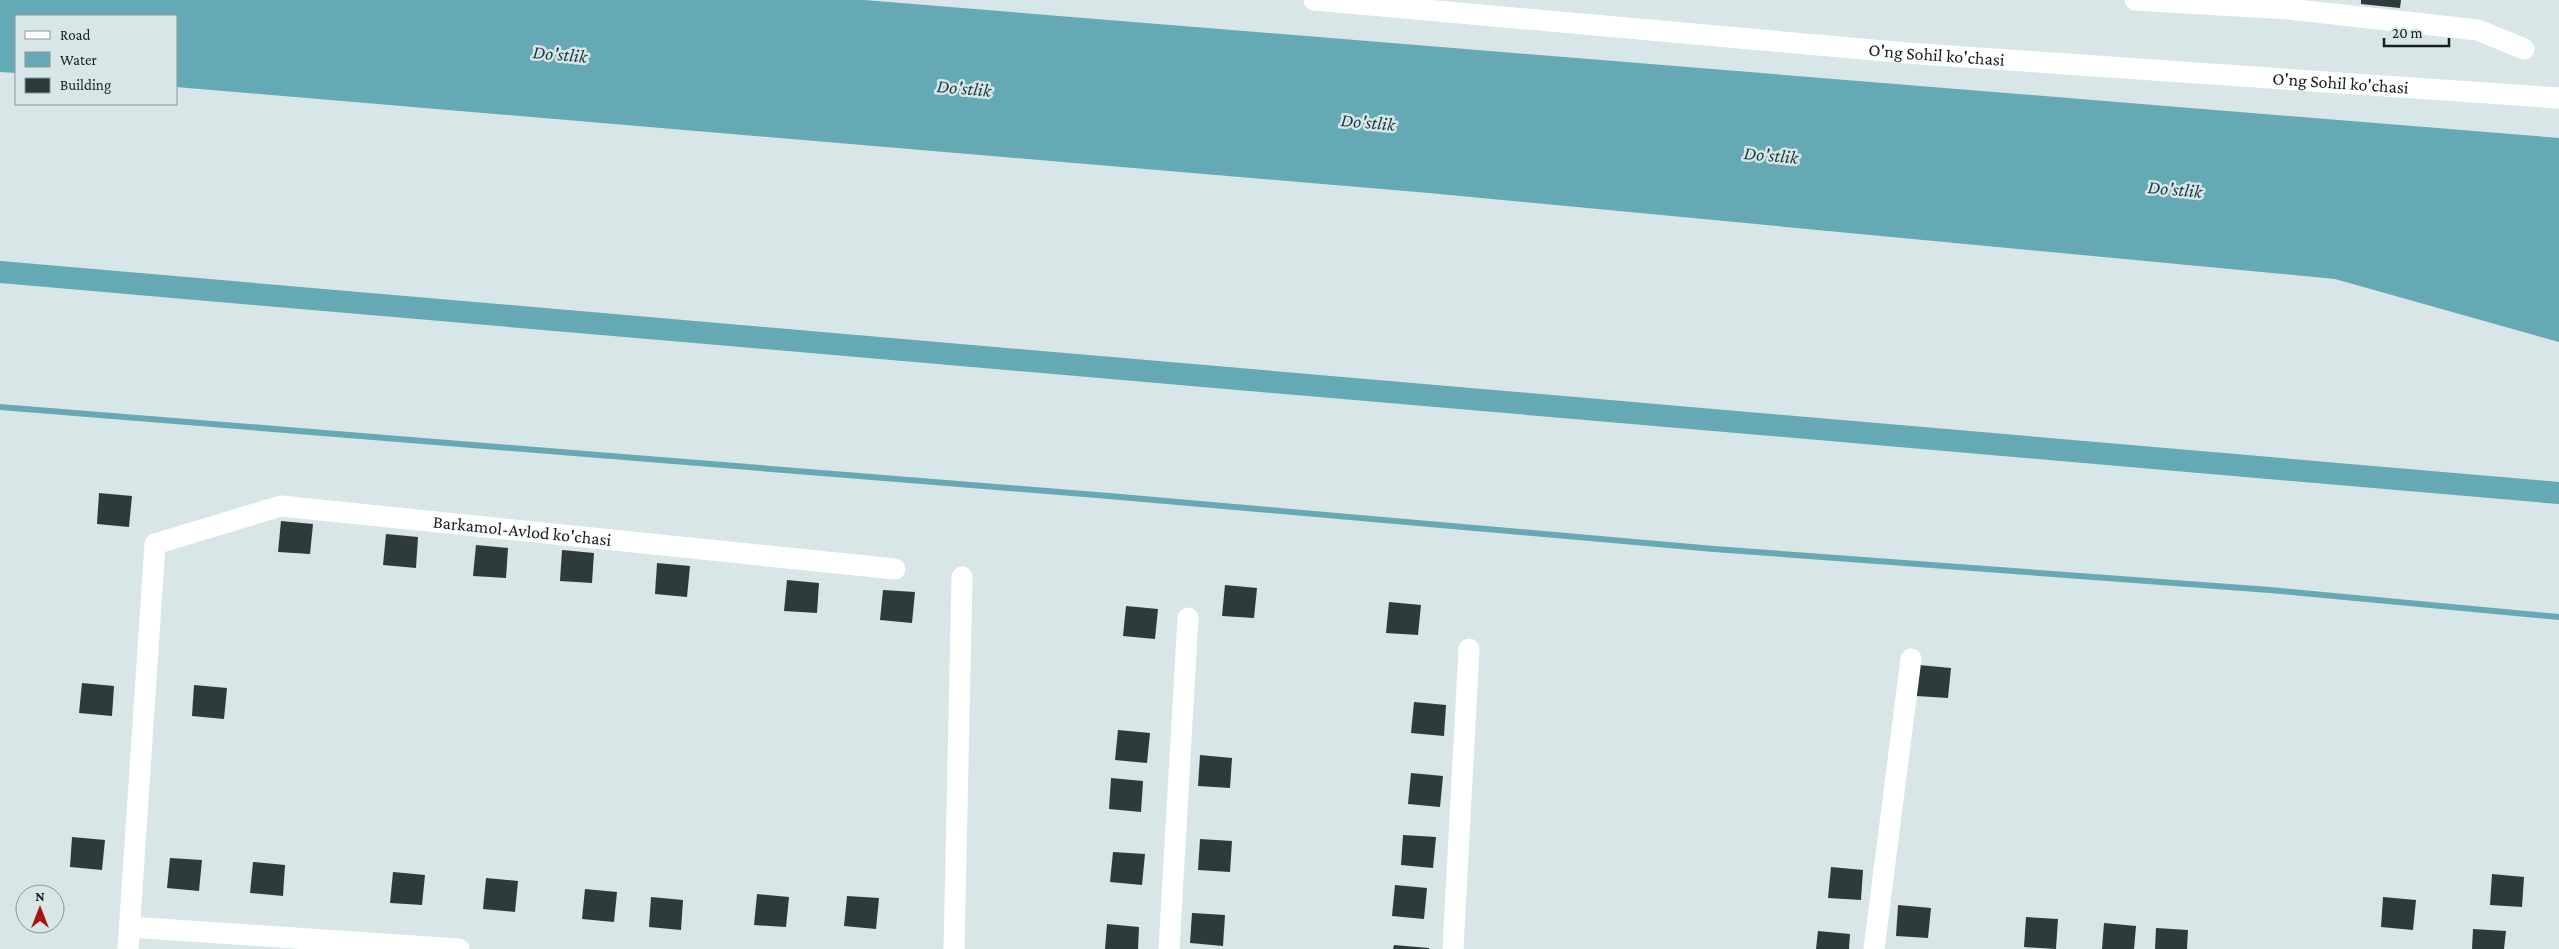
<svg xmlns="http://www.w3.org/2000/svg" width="2559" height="949" font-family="'Crimson Pro',serif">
<rect width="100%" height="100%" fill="#d8e6e8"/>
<path fill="#64a9b4" d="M0,0H864L2559,138V342L2335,279L1429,193L176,87V16H16V73L0,72Z"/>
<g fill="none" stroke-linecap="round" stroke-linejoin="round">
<path stroke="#64a9b4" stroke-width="6" d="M0,407L1109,496L1714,549L2270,590L2559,617"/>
<path stroke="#64a9b4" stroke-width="22" d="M0,272L2559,493"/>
</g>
<g fill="#2f3a3c">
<path d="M2361,0H2401L2400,8L2361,4Z"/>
<path d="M99,493L132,496L129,527L97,524Z"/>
<path d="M281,521L313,524L310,554L278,552Z"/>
<path d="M386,534L418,537L416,568L383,565Z"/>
<path d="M476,545L508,548L506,578L473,576Z"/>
<path d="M562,550L594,553L592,583L560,581Z"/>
<path d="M657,563L690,566L687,597L655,594Z"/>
<path d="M787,580L819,583L817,613L784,611Z"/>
<path d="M1225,585L1257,588L1254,618L1222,616Z"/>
<path d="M883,590L915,592L912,623L880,620Z"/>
<path d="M1389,602L1421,605L1418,635L1386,633Z"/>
<path d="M1126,606L1158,609L1155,639L1123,636Z"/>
<path d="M1919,665L1951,668L1948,698L1916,696Z"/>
<path d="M82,683L114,686L112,716L79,713Z"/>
<path d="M194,685L227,688L224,719L192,716Z"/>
<path d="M1414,702L1446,705L1444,736L1411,733Z"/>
<path d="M1118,730L1150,733L1147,763L1115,760Z"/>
<path d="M1200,755L1232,758L1230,788L1198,786Z"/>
<path d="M1411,773L1443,776L1440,807L1408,804Z"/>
<path d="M1111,778L1143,781L1141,812L1109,809Z"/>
<path d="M1403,835L1436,837L1433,868L1401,865Z"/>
<path d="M72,837L105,840L102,870L70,867Z"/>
<path d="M1200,839L1232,841L1230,872L1198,870Z"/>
<path d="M1113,852L1145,854L1142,885L1110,882Z"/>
<path d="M170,858L202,860L199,891L167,888Z"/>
<path d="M253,862L285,865L283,896L250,893Z"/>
<path d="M1831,867L1863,870L1861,900L1828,898Z"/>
<path d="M393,872L425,875L422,905L390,903Z"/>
<path d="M2492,874L2524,877L2522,907L2490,905Z"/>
<path d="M486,878L518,881L515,912L483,909Z"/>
<path d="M1395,885L1427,888L1424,919L1392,916Z"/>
<path d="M585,889L617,892L614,922L582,919Z"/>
<path d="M757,894L789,897L786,927L754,925Z"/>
<path d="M847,896L879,898L876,929L844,926Z"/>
<path d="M651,897L683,900L681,930L649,927Z"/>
<path d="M2383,897L2416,900L2413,930L2381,927Z"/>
<path d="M1898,905L1931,908L1928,938L1896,936Z"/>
<path d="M1192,913L1225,915L1223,946L1190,943Z"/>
<path d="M2026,917L2058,919L2056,949L2024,947Z"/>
<path d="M2104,923L2136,926L2134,949H2102Z"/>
<path d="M1107,924L1139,927L1138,949H1105Z"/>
<path d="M2156,928L2188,930L2187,949H2155Z"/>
<path d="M2473,929L2506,931L2504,949H2472Z"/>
<path d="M1818,931L1850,934L1849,949H1816Z"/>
<path d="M1394,945L1429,948V949H1393Z"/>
</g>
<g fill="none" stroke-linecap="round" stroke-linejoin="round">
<g stroke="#fff" stroke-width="21">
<path id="s1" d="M1314,0L1907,53L2559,98"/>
<path d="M2135,0L2288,9L2478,30L2524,49"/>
<path d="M130,927L459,949"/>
<path id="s2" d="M128,949L155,544L281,506L895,569"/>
<path d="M954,949L962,577"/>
<path d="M1169,949L1188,618"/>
<path d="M1453,949L1469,649"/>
<path d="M1874,949L1911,659"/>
</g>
</g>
<g text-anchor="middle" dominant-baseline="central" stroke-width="5" stroke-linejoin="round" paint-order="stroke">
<g font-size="18" fill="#181d1e" stroke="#d8e6e8">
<text stroke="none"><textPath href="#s1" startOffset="625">O'ng Sohil ko'chasi</textPath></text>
<text stroke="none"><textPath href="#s1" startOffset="1030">O'ng Sohil ko'chasi</textPath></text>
<text stroke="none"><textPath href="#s2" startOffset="780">Barkamol-Avlod ko'chasi</textPath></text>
</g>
<g font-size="19" font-style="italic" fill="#193b40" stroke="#d8e6e8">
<text transform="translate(560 54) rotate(5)">Do'stlik</text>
<text transform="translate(964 88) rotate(5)">Do'stlik</text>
<text transform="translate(1368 122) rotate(5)">Do'stlik</text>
<text transform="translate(1771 155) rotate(5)">Do'stlik</text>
<text transform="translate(2175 189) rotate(5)">Do'stlik</text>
</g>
</g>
<rect x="15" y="15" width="162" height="90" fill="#d8e6e8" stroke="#8b9697"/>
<rect x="25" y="31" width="25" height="8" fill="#ffffff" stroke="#8b9697"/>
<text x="60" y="40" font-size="15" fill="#181d1e">Road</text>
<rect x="25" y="52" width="25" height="15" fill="#64a9b4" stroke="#8b9697"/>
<text x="60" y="65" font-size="15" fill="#181d1e">Water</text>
<rect x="25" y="78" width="25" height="15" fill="#2f3a3c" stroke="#8b9697"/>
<text x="60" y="90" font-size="15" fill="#181d1e">Building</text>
<g transform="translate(40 909)"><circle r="24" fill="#d8e6e8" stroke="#8b9697"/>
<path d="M0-4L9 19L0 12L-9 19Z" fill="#a7140f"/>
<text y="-8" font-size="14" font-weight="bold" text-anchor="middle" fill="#181d1e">N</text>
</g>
<path d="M2384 38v8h65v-8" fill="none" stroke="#181d1e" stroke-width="2.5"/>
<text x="2392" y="38" font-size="15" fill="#181d1e" stroke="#d8e6e8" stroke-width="4" paint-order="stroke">20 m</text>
</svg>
